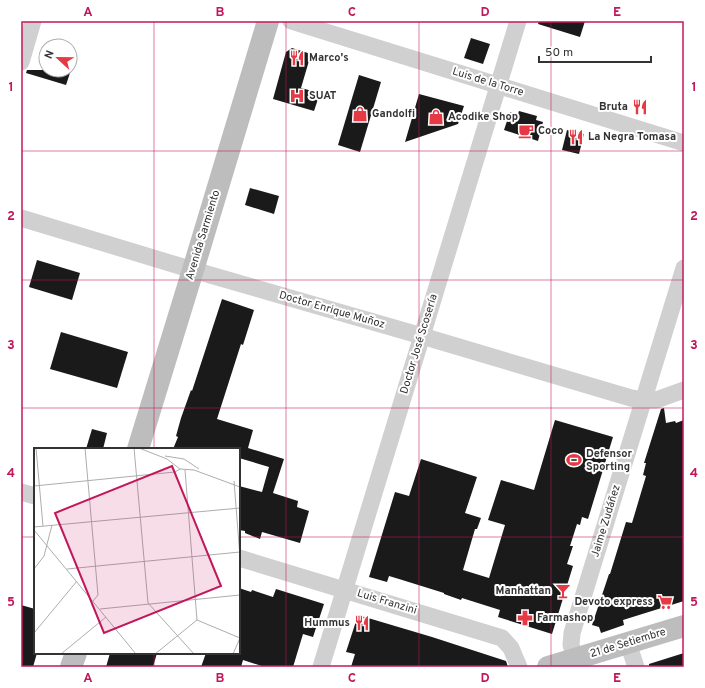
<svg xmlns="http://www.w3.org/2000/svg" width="705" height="688" font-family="Overpass,sans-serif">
<rect width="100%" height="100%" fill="#fff"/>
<g fill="#1a1a1a">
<path d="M539,21H585L580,37L538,24Z"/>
<path d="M471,38L490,44L483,64L464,58Z"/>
<path d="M292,48L311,54L301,88L320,93L314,111L273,99L286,52Z"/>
<path d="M27,70H71L66,85L26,73Z"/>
<path d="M359,75L381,82L360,152L338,145Z"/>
<path d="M419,94L464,106L458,124L405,142Z"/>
<path d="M519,111L537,116L536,120L543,122L538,141L504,130L510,112L518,114Z"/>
<path d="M567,130L584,134L579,154L562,150Z"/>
<path d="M250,188L279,196L274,214L245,205Z"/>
<path d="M37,260L80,273L72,300L29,287Z"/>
<path d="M222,299L254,310L243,345L241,344L217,419L253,430L248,448L284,459L273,493L298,501L297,507L309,511L300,543L262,532L260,539L245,533V531L239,530V486L262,492L269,467L239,458V449H173L178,437L176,436L181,418L191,390L192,391Z"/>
<path d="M61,332L128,352L117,388L50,369Z"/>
<path d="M664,408L666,423L675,421L676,423L684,420V601L623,620L624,625L601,633L599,627L592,625L609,574H610L626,522L632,523L646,476L643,475L646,463H644L661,409Z"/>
<path d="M555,420L613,437L588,519L582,517L580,525L577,524L570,546H573L567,564L573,566L552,634L498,617L500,610L462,598L461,600L444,594V593L399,579L389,576L387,582L369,577L395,492L409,496L421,459L477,477L465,513L481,518L477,529H475L463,570L489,578L505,525L488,520L501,480L534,490Z"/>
<path d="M92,429L107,433L103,449H86Z"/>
<path d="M239,588L251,592L252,590L273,597L276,589L324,604L313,637L303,634L293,667H265L243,660L241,667H201L206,653H239Z"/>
<path d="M21,605L35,609V653H37L33,667H21Z"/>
<path d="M358,615L432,637L506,661L508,667H351L355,654L346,652Z"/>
<path d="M110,653H157L153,667H106Z"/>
<path d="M684,653V667H649V664Z"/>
</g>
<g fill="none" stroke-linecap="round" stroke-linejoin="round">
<g stroke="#d0d0d0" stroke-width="17">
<path d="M291,21L684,143"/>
<path d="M21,62L33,21"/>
<path d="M21,218L193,270L422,336L631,398L643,400H656L684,390"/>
<path d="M21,492L35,496"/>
<path d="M239,558L502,638L511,648L519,667"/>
<path d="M628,643L636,667"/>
<path d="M575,659L571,645L572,633L684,268"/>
<path d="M321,667L518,21"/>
</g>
<g stroke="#bdbdbd" stroke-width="22">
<path d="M138,449L193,270L268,21"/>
<path d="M71,667L76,653"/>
<path d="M548,667L684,626"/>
</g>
</g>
<path fill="none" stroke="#c2185b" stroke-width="1" stroke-opacity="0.55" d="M154,21V449M286,21V667M419,21V667M551,21V667M21,151H684M21,280H684M21,408H684M21,537H35M239,537H684M154,653V667"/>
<defs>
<g id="restaurant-bare" transform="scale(1.2)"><path d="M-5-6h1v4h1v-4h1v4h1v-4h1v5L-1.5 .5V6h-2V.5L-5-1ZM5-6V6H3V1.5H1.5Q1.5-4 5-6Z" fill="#e63946" stroke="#fff" stroke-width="2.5" paint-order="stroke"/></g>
<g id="hospital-bare" transform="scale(1.2)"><path d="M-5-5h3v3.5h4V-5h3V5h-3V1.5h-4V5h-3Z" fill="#e63946" stroke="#fff" stroke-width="2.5" paint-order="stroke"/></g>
<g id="shop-bare" transform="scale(1.2)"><path d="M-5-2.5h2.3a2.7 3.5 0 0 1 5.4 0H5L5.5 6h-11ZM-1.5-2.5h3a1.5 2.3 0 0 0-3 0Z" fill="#e63946" stroke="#fff" stroke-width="2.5" paint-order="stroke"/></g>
<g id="cafe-bare" transform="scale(1.2)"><path d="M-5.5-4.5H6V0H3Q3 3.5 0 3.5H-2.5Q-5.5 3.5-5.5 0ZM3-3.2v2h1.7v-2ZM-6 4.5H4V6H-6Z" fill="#e63946" stroke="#fff" stroke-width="2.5" paint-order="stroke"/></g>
<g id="stadium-bare" transform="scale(1.2)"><path d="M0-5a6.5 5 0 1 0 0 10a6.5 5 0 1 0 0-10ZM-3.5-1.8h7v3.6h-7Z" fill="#e63946" stroke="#fff" stroke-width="2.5" paint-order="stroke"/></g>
<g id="bar-bare" transform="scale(1.2)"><path d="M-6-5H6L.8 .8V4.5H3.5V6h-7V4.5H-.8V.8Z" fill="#e63946" stroke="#fff" stroke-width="2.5" paint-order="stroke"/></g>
<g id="supermarket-bare" transform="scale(1.2)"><path d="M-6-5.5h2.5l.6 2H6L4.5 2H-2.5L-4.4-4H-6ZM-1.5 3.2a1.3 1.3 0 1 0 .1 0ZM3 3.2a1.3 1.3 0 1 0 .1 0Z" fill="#e63946" stroke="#fff" stroke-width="2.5" paint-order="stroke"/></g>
<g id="pharmacy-bare" transform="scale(1.2)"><path d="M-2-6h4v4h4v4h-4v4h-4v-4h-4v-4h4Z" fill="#e63946" stroke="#fff" stroke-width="2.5" paint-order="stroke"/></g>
</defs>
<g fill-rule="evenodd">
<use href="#restaurant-bare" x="297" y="58"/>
<use href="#hospital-bare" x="297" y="96"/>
<use href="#restaurant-bare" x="640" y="107"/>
<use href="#shop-bare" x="360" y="114"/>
<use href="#shop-bare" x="436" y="117"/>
<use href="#cafe-bare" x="526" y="131"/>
<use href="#restaurant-bare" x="576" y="137"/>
<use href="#stadium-bare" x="574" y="460"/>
<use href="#bar-bare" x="563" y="591"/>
<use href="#supermarket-bare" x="665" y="602"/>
<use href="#pharmacy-bare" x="525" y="618"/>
<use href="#restaurant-bare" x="362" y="623"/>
</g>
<g text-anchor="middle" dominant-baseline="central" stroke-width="4" stroke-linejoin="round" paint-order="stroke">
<g font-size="11" font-weight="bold" fill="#333" stroke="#fff" text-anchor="start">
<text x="309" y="58">Marco's</text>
<text x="309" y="96">SUAT</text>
<text x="628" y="107" text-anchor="end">Bruta</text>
<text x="372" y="114">Gandolfi</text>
<text x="448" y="117">Acodike Shop</text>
<text x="538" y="131">Coco</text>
<text x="588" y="137">La Negra Tomasa</text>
<text x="586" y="454">Defensor<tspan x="586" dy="13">Sporting</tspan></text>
<text x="551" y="591" text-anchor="end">Manhattan</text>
<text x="653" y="602" text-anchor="end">Devoto express</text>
<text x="537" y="618">Farmashop</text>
<text x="350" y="623" text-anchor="end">Hummus</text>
</g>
<g font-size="11" fill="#333" stroke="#fff">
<text transform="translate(488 82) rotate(17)">Luis de la Torre</text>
<text transform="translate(203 235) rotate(-73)">Avenida Sarmiento</text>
<text transform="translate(332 310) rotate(16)">Doctor Enrique Muñoz</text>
<text transform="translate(419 344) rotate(-73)">Doctor José Scosería</text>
<text transform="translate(606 521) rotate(-73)">Jaime Zudáñez</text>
<text transform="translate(387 602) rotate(17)">Luis Franzini</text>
<text transform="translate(628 643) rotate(-17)">21 de Setiembre</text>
</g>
</g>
<g transform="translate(34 448)">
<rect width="206" height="206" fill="#fff"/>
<path fill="none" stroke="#adadad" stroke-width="1" d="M2,0L9,78M51,0L64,147L59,153M100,0L114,155L160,206M105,0L133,11L146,21L160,22L206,39M131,8L150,11L165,21M151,22L163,172M200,33L206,109M0,38L141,24L146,21M0,79L206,60M0,82L102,206M0,121L10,108L18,77M33,121L206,104M66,161L206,147M163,172L206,190M0,185L43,133M27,206L72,169M121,206L163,172M199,206L206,190"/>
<path fill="#c2185b" fill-opacity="0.15" stroke="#c2185b" stroke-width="2" d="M138,18L187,138L70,185L21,65Z"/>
<rect width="206" height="206" fill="none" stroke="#333" stroke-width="2"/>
</g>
<rect width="705" height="688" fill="none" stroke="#ffffff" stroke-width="44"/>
<g transform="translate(58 58) rotate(292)"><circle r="19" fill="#ffffff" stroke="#adadad"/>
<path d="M0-3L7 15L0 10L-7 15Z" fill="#e63946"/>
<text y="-6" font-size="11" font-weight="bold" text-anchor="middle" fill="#333333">N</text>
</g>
<path d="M539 56v6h112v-6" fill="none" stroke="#333333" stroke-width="2"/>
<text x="545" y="56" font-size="12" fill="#333333" stroke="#ffffff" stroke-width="3" paint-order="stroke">50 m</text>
<rect x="22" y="22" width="661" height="644" fill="none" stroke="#c2185b" stroke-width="1.5"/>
<g font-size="13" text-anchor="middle" font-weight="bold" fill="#c2185b">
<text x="88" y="16">A</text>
<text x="220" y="16">B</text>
<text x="352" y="16">C</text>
<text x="485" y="16">D</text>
<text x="617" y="16">E</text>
<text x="11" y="91">1</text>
<text x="694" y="91">1</text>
<text x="11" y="220">2</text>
<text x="694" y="220">2</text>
<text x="11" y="349">3</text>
<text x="694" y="349">3</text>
<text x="11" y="477">4</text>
<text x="694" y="477">4</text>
<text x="11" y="606">5</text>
<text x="694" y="606">5</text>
<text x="88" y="682">A</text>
<text x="220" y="682">B</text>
<text x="352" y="682">C</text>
<text x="485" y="682">D</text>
<text x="617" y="682">E</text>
</g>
</svg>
